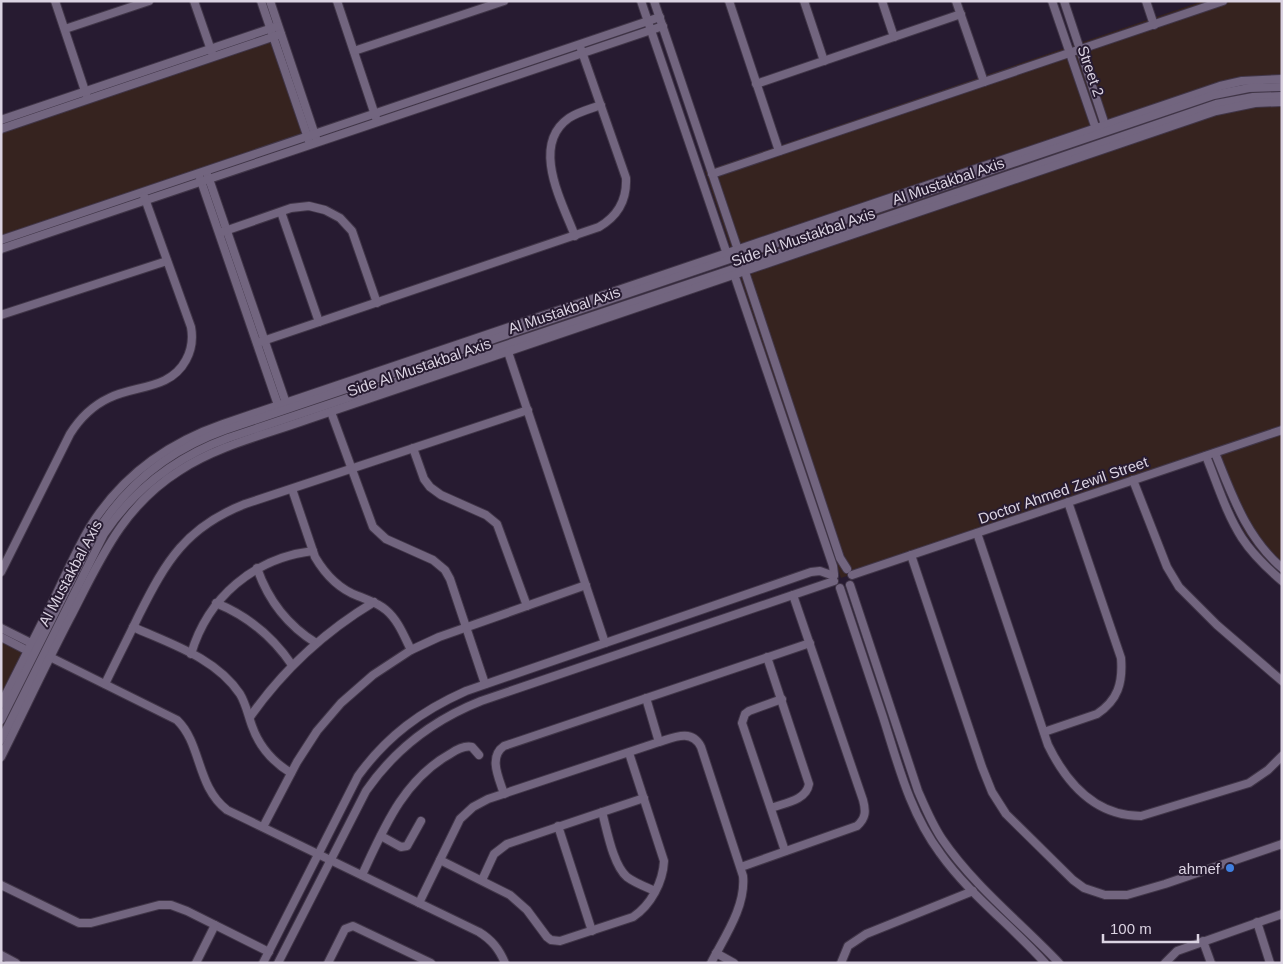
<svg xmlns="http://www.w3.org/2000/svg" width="1283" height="964" font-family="Arial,sans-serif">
<rect width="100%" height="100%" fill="#271b31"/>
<g fill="#36231f">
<path d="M1203,1H1282V574L1264,558L1245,533L1232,506L1209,450L841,578L705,171Z"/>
<path d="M275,32L312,140L1,245V125Z"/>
<path d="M1,632L40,651L1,729Z"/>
</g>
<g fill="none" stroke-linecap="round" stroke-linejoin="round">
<g stroke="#413648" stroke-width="10">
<g id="minor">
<path d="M55,1L86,94"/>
<path d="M194,1L212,53"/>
<path d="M261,1L309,141"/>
<path d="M270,1L316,138"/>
<path d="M337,1L376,118"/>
<path d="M641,1L728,257"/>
<path d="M654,1L739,253"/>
<path d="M729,1L779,151"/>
<path d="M804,1L824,61"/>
<path d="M882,1L894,37"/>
<path d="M956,1L984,82"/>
<path d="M1052,1L1097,132"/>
<path d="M1064,1L1106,128"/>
<path d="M1146,1L1154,25"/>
<path d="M65,29L149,1"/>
<path d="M354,51L504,1"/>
<path d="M756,84L961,14"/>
<path d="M1,120L278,26"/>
<path d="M1,129L281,34"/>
<path d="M712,174L1223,1"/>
<path d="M208,176L287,406"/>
<path d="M200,178L279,408"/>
<path d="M281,212L319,322"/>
<path d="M222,232L291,208L309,206L325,210L340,218L352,231L377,303"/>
<path d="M575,236C562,202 530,145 569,118C578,112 590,109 601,105"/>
<path d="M1,240L660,17"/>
<path d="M1,249L663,26"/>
<path d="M744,269L840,558L847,569"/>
<path d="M733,271L833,566L834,574"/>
<path d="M1,315L167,261"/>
<path d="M257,343L599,227C618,216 627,199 626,178L581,49"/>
<path d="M508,352L605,643"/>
<path d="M331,412L373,527L386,539L433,560L445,570L450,579L485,684"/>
<path d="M413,448L424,479L430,487L441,495L486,515L497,524L527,606"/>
<path d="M1215,453C1232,495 1246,537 1282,568"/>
<path d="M1206,456C1217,483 1226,513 1242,538C1253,555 1267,568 1282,581"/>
<path d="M1133,480L1167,567L1179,587L1217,625L1282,681"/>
<path d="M292,489L315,557C325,574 339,589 358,596C368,600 378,603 386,610C398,620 404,636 411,650"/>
<path d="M977,533L1048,745C1067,784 1096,816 1141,816L1249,783L1268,770L1282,756"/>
<path d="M911,555L982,767L992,792L1006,814L1073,880L1084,888L1105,895H1127L1165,884L1282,844"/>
<path d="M257,568C268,600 287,625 316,643"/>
<path d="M1,572L70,434C80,418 92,406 109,398C135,385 170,390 186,360C192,349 193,338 191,327L144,196"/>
<path d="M852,575L1282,430"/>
<path d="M850,585L918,791C925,807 932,824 942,839C974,886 1020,922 1059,963"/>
<path d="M840,588C854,631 869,674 883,717C898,764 910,813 940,853C969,894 1011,925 1045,963"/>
<path d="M216,603C248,616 273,637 292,665"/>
<path d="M133,627C171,644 216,658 240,694C246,704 248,715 252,726C259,746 273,762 291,773"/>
<path d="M1,628L35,645"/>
<path d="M1,637L32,653"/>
<path d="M49,654L50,657L177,720C202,744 196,786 227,810L479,932C492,940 499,949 505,963"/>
<path d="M191,654C208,597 254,558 313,551"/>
<path d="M767,657L809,784C806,801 784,803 771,808"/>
<path d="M105,684C116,661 128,638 139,615C166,561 186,527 245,504L528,410"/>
<path d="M646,698L659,742"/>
<path d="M782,699L749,711L745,714L742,723L785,851"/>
<path d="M1,704C19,668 38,631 56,595C67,572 77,549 90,527C121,477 168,443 223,424L1220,86L1242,81L1282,79"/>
<path d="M250,717C283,670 324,632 374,602"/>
<path d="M1,720L90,543C121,489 166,451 225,430L1214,95L1249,88L1282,87"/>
<path d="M1044,732L1097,714C1118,700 1123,683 1121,658L1068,502"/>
<path d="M1,740L104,534C135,488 176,457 228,438L748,264L1216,104L1253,97L1282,96"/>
<path d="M1,757C24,711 46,664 70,618C100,560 122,507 179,471C217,446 264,435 306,420L1216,111L1255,103L1282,102"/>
<path d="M504,794C499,778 488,757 504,746L810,643"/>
<path d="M602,812C607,830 613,865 627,877C635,883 646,887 655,891"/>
<path d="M558,826L592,931"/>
<path d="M263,827L297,762L317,731L341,703L373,675L411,650L439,637L586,585"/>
<path d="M381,836L401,847L407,846L421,821"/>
<path d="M440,860L510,895L527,910L547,937L551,940L560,941L633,917C651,905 663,882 664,861L629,753"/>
<path d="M741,867L857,826C866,818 866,811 863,800L793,595"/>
<path d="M362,875C383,830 403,780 450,754C456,750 464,745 472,747L479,755"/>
<path d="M482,880L494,854L507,844L644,798"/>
<path d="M1,885L79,923H91L159,905H171L187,911L269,952"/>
<path d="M419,903L460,819L473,807L488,799L659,742C675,737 692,729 701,747L743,876C746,906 725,936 711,963"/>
<path d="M1257,922L1270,963"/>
<path d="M1203,941L1211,963"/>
<path d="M716,953L734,963"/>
<path d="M1,955L16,963"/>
<path d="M196,963L215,925"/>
<path d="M263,963L358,776C387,736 421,711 466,691L811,572L820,571L834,576"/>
<path d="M278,963L366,791C395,749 433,720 481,701L834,581"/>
<path d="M328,963L345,929L353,926L431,963"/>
<path d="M841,963L848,946L866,934L973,891"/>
<path d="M1165,963L1177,951L1282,914"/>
</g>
</g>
<use href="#minor" stroke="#72657f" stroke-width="8"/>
</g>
<circle fill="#3f7fe0" stroke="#271b31" stroke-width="2" cx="1230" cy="868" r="5"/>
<g text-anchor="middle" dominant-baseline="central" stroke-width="4" stroke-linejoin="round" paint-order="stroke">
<g font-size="15" fill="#dbd3e2" stroke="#271b31">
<text transform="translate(1091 71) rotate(71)">Street 2</text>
<text transform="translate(948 181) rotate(-19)">Al Mustakbal Axis</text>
<text transform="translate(803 237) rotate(-19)">Side Al Mustakbal Axis</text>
<text transform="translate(564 310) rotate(-19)">Al Mustakbal Axis</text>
<text transform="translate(419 367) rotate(-19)">Side Al Mustakbal Axis</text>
<text transform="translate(1063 490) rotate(-19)">Doctor Ahmed Zewil Street</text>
<text transform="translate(70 573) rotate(-62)">Al Mustakbal Axis</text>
</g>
<g font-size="15" fill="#dbd3e2" stroke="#271b31" text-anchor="end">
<text x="1220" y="868">ahmef</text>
</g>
</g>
<rect width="1283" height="964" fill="none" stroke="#dbd3e2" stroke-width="5"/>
<path d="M1103 934v8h95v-8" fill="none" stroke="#dbd3e2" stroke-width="2.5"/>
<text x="1110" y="934" font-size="15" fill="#dbd3e2" stroke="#271b31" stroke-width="4" paint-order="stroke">100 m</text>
</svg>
